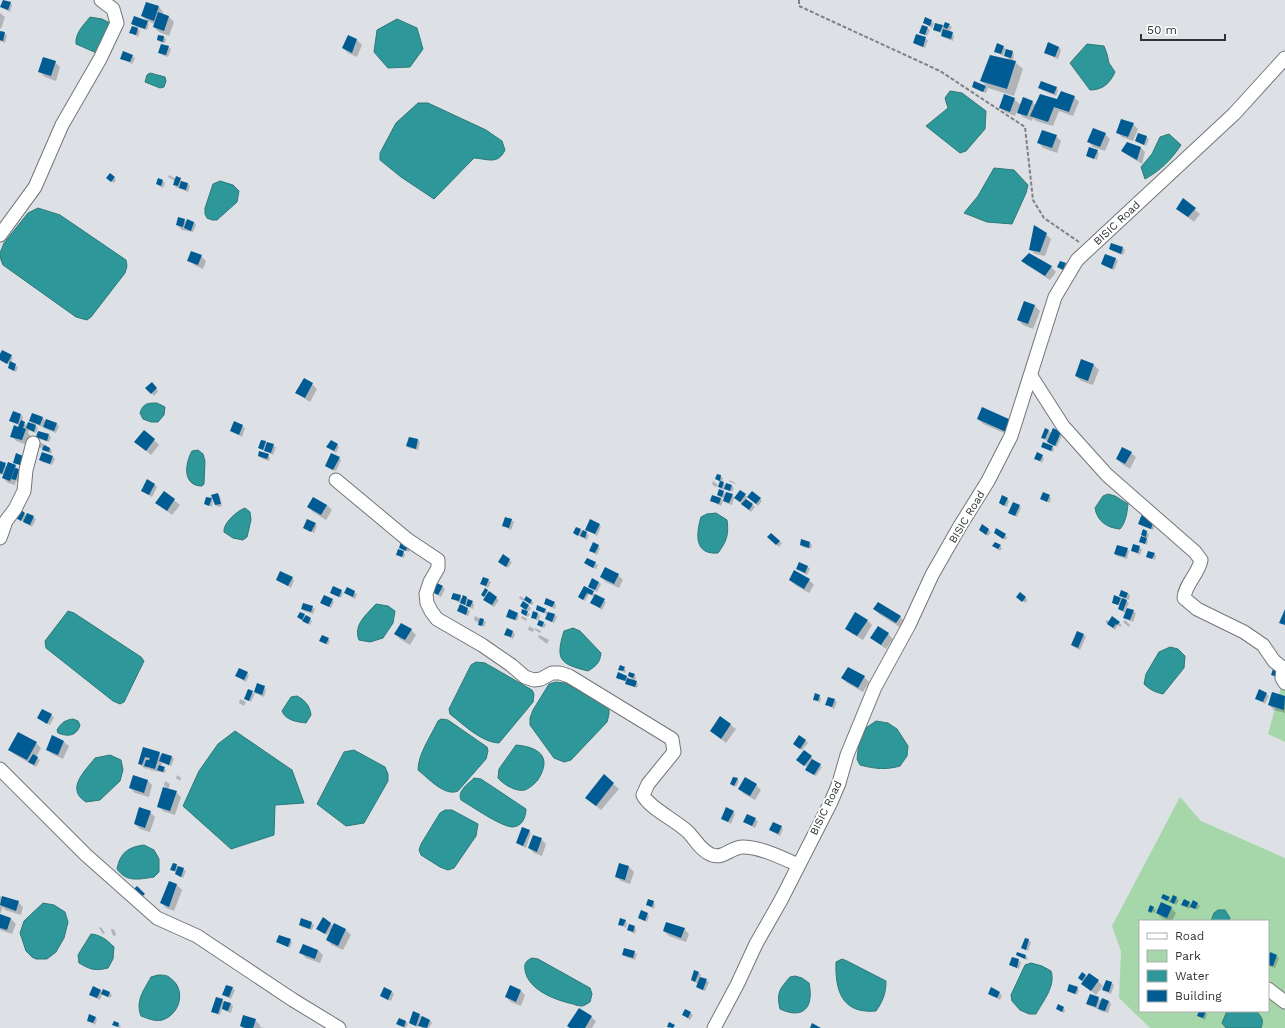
<svg xmlns="http://www.w3.org/2000/svg" width="1285" height="1028" font-family="'Work Sans',sans-serif">
<rect width="100%" height="100%" fill="#dde1e5"/>
<g fill="#a6d7ab">
<path d="M1285,673V742L1268,734Z"/>
<path d="M1180,797L1201,821L1285,858V1028H1261C1264,1020 1262,1017 1256,1011H1268V921H1229L1230,918L1214,913L1211,921H1140V1011H1227L1222,1023L1226,1028H1150L1119,998L1121,951L1112,926Z"/>
</g>
<g fill="#2d9799" stroke="#2e797a">
<path d="M90,17L102,19L110,23L99,54L76,44C75,33 83,26 90,17Z"/>
<path d="M397,19L417,28L423,49L410,67L388,68L374,52L377,30Z"/>
<path d="M1087,44L1104,46L1107,54L1109,63L1115,72C1110,83 1103,90 1090,90L1070,63Z"/>
<path d="M150,73L165,77L166,81L164,87L160,88L145,82L147,75Z"/>
<path d="M950,91L962,93L986,111L985,129L966,151L960,153L926,126L948,108L945,98Z"/>
<path d="M418,103H428L486,130L502,141L505,150C498,165 488,159 474,158L434,199L401,177L380,160V153L396,123Z"/>
<path d="M1169,134L1181,145C1171,160 1161,170 1145,179L1141,167L1152,154L1160,137Z"/>
<path d="M994,168L1014,170L1028,185L1026,193L1012,224L987,222L964,213L978,196Z"/>
<path d="M220,181L233,185L239,191L237,202L217,220H212L207,218L205,214V208L213,184Z"/>
<path d="M38,208L60,215L126,260L127,266L125,273L91,317L87,320L76,317L3,265L1,260L0,253L4,243L28,213Z"/>
<path d="M157,403L165,407L164,415L158,422H151L143,419L140,413C143,403 148,403 157,403Z"/>
<path d="M198,450L203,454L205,461L204,484L202,486C182,486 185,463 192,451Z"/>
<path d="M1108,494L1115,496L1128,504C1127,513 1126,522 1120,529C1107,528 1097,521 1095,508L1103,496Z"/>
<path d="M245,508L250,512L251,520L247,537L243,540L233,538L224,532C223,523 237,511 245,508Z"/>
<path d="M716,513L727,520C729,534 727,541 718,553C694,555 696,534 701,517L707,514Z"/>
<path d="M376,604L388,606L395,611L393,623L383,638L370,642L359,640C353,625 366,615 376,604Z"/>
<path d="M68,611L74,613L141,657L144,661L124,702L120,704L113,701L46,648L45,641Z"/>
<path d="M573,628L580,631L601,653C600,663 596,666 588,671C560,664 555,660 564,631Z"/>
<path d="M1170,647L1178,649L1185,656L1184,668L1163,694C1155,692 1150,690 1144,684L1146,674L1159,652Z"/>
<path d="M476,662L485,663L532,690L534,694L533,702L499,743C481,742 464,725 450,714L449,709L471,665Z"/>
<path d="M556,682L565,683L609,708V714L607,722L571,760L564,762L554,758L530,725V718L533,710L549,684Z"/>
<path d="M297,696C305,700 310,706 311,715L306,723C297,722 285,720 282,711L291,697Z"/>
<path d="M73,719L78,721L80,725C77,736 68,737 58,733L57,730C61,723 65,720 73,719Z"/>
<path d="M441,719L448,720L487,747L488,751L486,759L458,791C445,797 428,778 418,770C418,754 431,736 438,721Z"/>
<path d="M876,721L888,723L897,729L908,746L907,756L900,766C886,770 875,769 860,765L857,759L859,743L866,728Z"/>
<path d="M235,731L292,770L304,803L275,805L274,835L231,849L183,806L199,771L218,744Z"/>
<path d="M516,745C538,747 552,756 539,778C537,782 530,788 525,790C516,792 504,785 498,778L499,769Z"/>
<path d="M354,750L385,767L388,774V781L364,823L346,826L317,804L344,752Z"/>
<path d="M110,755L121,760L123,770L120,781L100,800L86,802C65,789 85,771 95,758Z"/>
<path d="M474,778L481,779L526,809C526,817 522,827 512,827C500,826 473,807 461,800C457,791 468,784 474,778Z"/>
<path d="M445,810H452L478,824L476,836L454,868L448,870L440,867L421,855L419,850L421,844L440,813Z"/>
<path d="M144,845L154,850L159,859V872L154,877C140,879 127,883 117,869C120,853 128,847 144,845Z"/>
<path d="M43,903L54,905L65,912L68,922L64,938L56,952L47,959H36L32,957L26,951L20,933L24,921Z"/>
<path d="M1218,910H1225L1230,918L1229,921H1211L1214,913Z"/>
<path d="M91,934C101,935 107,940 114,947L113,959L108,968C95,971 91,970 79,963L78,955Z"/>
<path d="M532,958L538,959L590,988L592,994L590,1002C588,1003 584,1006 582,1006C579,1006 575,1005 573,1004C555,1000 528,990 525,970C524,963 526,961 532,958Z"/>
<path d="M842,959L847,961L886,981C886,993 883,1001 876,1011C842,1014 835,991 836,962Z"/>
<path d="M1031,963L1042,966L1051,971C1056,986 1043,1001 1036,1014H1029L1020,1010L1012,1001L1011,995L1025,965Z"/>
<path d="M158,975C162,975 168,975 170,978C187,989 180,1015 162,1020C155,1022 147,1018 141,1016C135,1001 144,990 151,977Z"/>
<path d="M795,976L802,978L809,983C814,1007 804,1020 780,1009C776,992 780,989 790,977Z"/>
<path d="M1227,1011H1256C1262,1017 1264,1020 1261,1028H1226L1222,1023Z"/>
</g>
<g fill="#0003">
<path d="M10,3L12,5L10,12L1,7Z"/>
<path d="M159,7L163,12V15L169,17L174,22L169,36L159,32L154,27L155,24L147,21L142,16Z"/>
<path d="M0,13L5,17L1,29L0,28Z"/>
<path d="M926,19L934,23L932,28L924,23Z"/>
<path d="M147,22L149,24L147,30L136,27L140,31L138,37L131,33L137,28L132,24Z"/>
<path d="M946,23L952,27L949,32L954,35L953,41L945,38L942,36L943,34L934,30L942,26L944,28Z"/>
<path d="M927,28L930,30L927,36L920,32Z"/>
<path d="M0,32L7,35L5,43L0,41Z"/>
<path d="M917,35L928,40L925,48L914,43Z"/>
<path d="M164,37L166,39L165,43L160,42L158,40Z"/>
<path d="M348,37L357,40L362,45L357,57L348,53L343,48Z"/>
<path d="M998,44L1006,49L1003,56L995,51Z"/>
<path d="M1049,44L1059,47L1061,50L1058,59L1045,53Z"/>
<path d="M168,47L171,49L168,57L162,55L160,53Z"/>
<path d="M1012,52L1014,54L1013,61L1015,62L1023,69L1014,96L988,88L986,93L975,89L973,87L975,82L988,87L981,81L1010,60L1005,56Z"/>
<path d="M132,56L135,58L132,64L121,58Z"/>
<path d="M55,62L60,67L56,81L45,77L40,72Z"/>
<path d="M1056,87L1058,90L1056,96L1042,90L1040,88Z"/>
<path d="M1074,97L1079,102L1073,116L1059,111L1053,126L1036,121L1033,118L1032,121L1023,117L1017,111L1015,116L1005,112L1000,107L1014,99L1021,105L1032,102L1036,105Z"/>
<path d="M1133,124L1138,129L1133,141L1122,137L1117,132Z"/>
<path d="M1105,134L1110,139L1105,151L1093,147L1089,142Z"/>
<path d="M1139,134L1149,139L1146,146L1136,141Z"/>
<path d="M1056,136L1061,141L1057,153L1043,148L1039,143Z"/>
<path d="M1140,147L1145,152L1142,164L1127,155L1123,151Z"/>
<path d="M1097,151L1099,153L1097,160L1087,155Z"/>
<path d="M110,175L116,180L114,183L108,178Z"/>
<path d="M169,175L176,179H180L182,182L188,184L190,186L188,192L176,187L174,184L175,181L168,177Z"/>
<path d="M158,179L165,183L163,188L157,184Z"/>
<path d="M1183,200L1200,214L1194,222L1177,209Z"/>
<path d="M179,218L187,222H194L196,225L193,232L182,230L177,225Z"/>
<path d="M1046,234L1051,239L1045,256L1035,254L1030,249Z"/>
<path d="M1123,248L1125,250L1123,255L1112,251L1110,249Z"/>
<path d="M1105,255L1116,259L1118,261L1114,270L1104,266L1102,264Z"/>
<path d="M201,256L206,261L203,269L194,265L189,260Z"/>
<path d="M1023,261L1051,267L1056,272L1050,280L1027,265Z"/>
<path d="M1024,303L1035,306L1040,311L1033,329L1023,325L1018,320Z"/>
<path d="M0,356H11L13,358L10,363L18,367L16,372L9,368L10,365L1,361Z"/>
<path d="M1082,360L1094,365L1099,370L1093,385L1081,381L1076,376Z"/>
<path d="M152,384L158,391L154,396L147,388Z"/>
<path d="M312,384L317,389L310,402L302,397L297,393Z"/>
<path d="M983,408L1011,436L983,424L978,419Z"/>
<path d="M13,413L21,415L23,417L22,422L28,426H35L30,421L32,414L43,418L46,422L47,420L57,424L59,426L56,433L46,429L43,426L42,427L33,423L38,428L36,433L29,430L28,433L30,435L27,445L16,441L12,436L20,426L10,421Z"/>
<path d="M235,423L245,428L242,437L232,431Z"/>
<path d="M1049,431L1052,434L1060,433L1062,435L1057,447L1050,444L1042,437Z"/>
<path d="M49,435L51,437L49,442L39,439L37,437Z"/>
<path d="M409,438L418,440L420,442L418,450L409,448L407,446Z"/>
<path d="M154,440L159,445L151,455L141,446Z"/>
<path d="M38,441L50,448L52,451L51,454L39,447Z"/>
<path d="M265,442L276,447L273,455L259,448Z"/>
<path d="M337,445L339,447L336,453L328,447Z"/>
<path d="M1042,447H1052L1054,449L1053,452Z"/>
<path d="M1131,453L1136,457L1130,469L1122,464L1117,459Z"/>
<path d="M268,455L270,458L269,461L261,458L259,456Z"/>
<path d="M1042,456L1044,458L1042,463L1035,458Z"/>
<path d="M52,457L55,459L52,465L42,462L40,460Z"/>
<path d="M339,458L341,460L336,471L328,468Z"/>
<path d="M0,462L7,466H15L21,472L18,482L16,481L15,485L8,483L3,478L4,475L0,474Z"/>
<path d="M718,475L723,478L722,483L726,486H732L734,488L732,492L725,488L724,490L721,489L717,485V487L714,486L712,484L713,481L719,486L720,482L716,479Z"/>
<path d="M729,480L734,482L736,484L730,482V483Z"/>
<path d="M154,484L157,487L152,497L142,491Z"/>
<path d="M719,491L726,494L732,495L734,497L732,505L726,503L724,500V499L718,495Z"/>
<path d="M741,491L747,497L746,499L755,507L751,512L737,500Z"/>
<path d="M164,492L180,505L172,515L157,503Z"/>
<path d="M217,494L220,496L222,506L218,507L215,505Z"/>
<path d="M1049,496L1051,498L1050,503L1042,499Z"/>
<path d="M314,498L327,505L332,510L326,520L313,512L308,507Z"/>
<path d="M721,498L723,501L721,506L711,501Z"/>
<path d="M211,499L213,502L212,507L205,503Z"/>
<path d="M750,499H760L762,501L758,506Z"/>
<path d="M1007,499L1009,501L1007,507L1000,503Z"/>
<path d="M1019,506L1021,508L1017,517L1009,513Z"/>
<path d="M24,514L27,516L28,514L36,519L32,527L17,518Z"/>
<path d="M511,520L514,522L511,530L503,526Z"/>
<path d="M1156,522L1153,530L1142,526L1140,524Z"/>
<path d="M315,524L317,526L314,533L304,528Z"/>
<path d="M599,525L601,527L597,536L586,529Z"/>
<path d="M983,526L991,532L988,536L980,530Z"/>
<path d="M581,530L589,535L587,540L574,533Z"/>
<path d="M1143,530L1149,534L1148,538L1145,537L1148,541L1147,545L1141,542L1146,539L1142,535Z"/>
<path d="M771,534L782,543L779,547L768,537Z"/>
<path d="M997,535H1005L1007,537L1006,540Z"/>
<path d="M402,543L410,547L409,552L400,548Z"/>
<path d="M810,543L812,545L811,549L803,547L801,545Z"/>
<path d="M1134,545L1142,549L1140,555L1132,551Z"/>
<path d="M598,546L600,548L597,555L590,551Z"/>
<path d="M993,546H1000L1002,548L1000,551Z"/>
<path d="M1127,549L1129,551L1127,559L1117,556L1115,553Z"/>
<path d="M403,552L405,554L404,558L397,555Z"/>
<path d="M1154,554L1156,556L1155,560L1147,556Z"/>
<path d="M503,556L512,562L508,568L499,562Z"/>
<path d="M587,559L598,565L596,569L587,565Z"/>
<path d="M808,567L810,569L807,575L797,569Z"/>
<path d="M618,575L623,580L619,588L606,582L601,577Z"/>
<path d="M292,578L294,580L291,588L277,580Z"/>
<path d="M488,580L491,582L488,588L481,584Z"/>
<path d="M790,580H809L814,585L809,593L795,585Z"/>
<path d="M598,582L601,584L597,592L589,587Z"/>
<path d="M436,583L445,589L441,597L431,591Z"/>
<path d="M347,588L357,594L355,599L345,593Z"/>
<path d="M585,588L606,602L602,610L591,603L595,597L589,594L585,601L580,597Z"/>
<path d="M486,590L499,600L494,607L486,602V598L482,594Z"/>
<path d="M341,591L343,593L341,598L331,593Z"/>
<path d="M1128,593L1130,596L1129,600L1124,598L1129,603L1126,609L1136,613L1133,622L1125,619L1124,618L1126,613L1121,611L1119,609L1120,606L1113,602L1120,598L1122,600L1123,598L1120,596Z"/>
<path d="M1020,594L1028,600L1025,603L1020,599Z"/>
<path d="M460,596L462,599L467,598L474,604L473,609L452,599Z"/>
<path d="M520,596L526,600L527,598L534,603L532,605L525,600V601L522,600L519,598Z"/>
<path d="M332,600L334,602L331,608L321,603Z"/>
<path d="M554,603L556,605L555,609L545,604Z"/>
<path d="M460,606L470,611L468,616L458,611Z"/>
<path d="M529,606L531,608L529,611L523,608Z"/>
<path d="M312,607L315,609L313,614L304,611L302,609Z"/>
<path d="M537,609H545L547,612L555,615L557,617L554,623L546,619L548,615Z"/>
<path d="M874,609L900,617L905,622L901,628L879,614Z"/>
<path d="M523,610L530,614L528,617L522,613Z"/>
<path d="M517,613L519,616L517,621L507,616Z"/>
<path d="M538,614L540,616L538,621L544,623L546,625L544,628L538,625L539,621L534,619L532,617Z"/>
<path d="M304,615L312,621L310,625L298,617Z"/>
<path d="M475,616L486,622L484,627L474,620Z"/>
<path d="M522,616L527,619L526,621L521,618Z"/>
<path d="M867,620L872,625L863,640L851,633L846,628Z"/>
<path d="M1107,620L1110,622L1119,623L1122,625L1120,627L1118,625L1115,630L1105,622Z"/>
<path d="M1125,620L1130,625L1129,627L1123,622Z"/>
<path d="M529,626L534,629L533,632L528,630Z"/>
<path d="M535,628L541,631L540,633L535,630Z"/>
<path d="M411,630L416,635L410,645L400,639L395,634Z"/>
<path d="M513,632L515,634L513,639L505,635Z"/>
<path d="M888,634L893,639L886,649L871,638Z"/>
<path d="M539,635L549,640L547,644L538,637Z"/>
<path d="M1084,635L1086,637L1080,650L1074,647L1072,645Z"/>
<path d="M328,639L330,641L328,645L320,641Z"/>
<path d="M624,668L626,670L625,673L619,669Z"/>
<path d="M247,673L249,675L246,682L236,676Z"/>
<path d="M634,675L636,677L635,681L638,684L637,688L629,685L627,682L617,677L626,676L633,681L629,676Z"/>
<path d="M864,677L869,682L863,692L847,683L842,678Z"/>
<path d="M257,685L266,689L264,697L255,693L251,702L248,700L253,692L254,694Z"/>
<path d="M1260,691L1269,696L1265,704L1256,698Z"/>
<path d="M1273,693L1285,697V713L1274,710L1269,705Z"/>
<path d="M819,696L821,698L820,703L814,699Z"/>
<path d="M240,699L246,702L244,706L239,703Z"/>
<path d="M834,700L837,702L834,709L826,704Z"/>
<path d="M42,710L54,717L50,725L38,718Z"/>
<path d="M720,717L736,729L726,743L711,731Z"/>
<path d="M806,741L808,743L802,750L796,746Z"/>
<path d="M64,742L69,746L63,759L52,754L47,749Z"/>
<path d="M36,743L41,748L36,757L40,760L36,767L14,754L9,750Z"/>
<path d="M144,748L159,753L162,756L172,757L174,759L171,766L162,763L161,767L166,770L165,773L150,770L148,768L147,769L144,768L139,763Z"/>
<path d="M811,757L813,759L812,760L822,767L816,776L809,772L808,768L800,762Z"/>
<path d="M177,775L181,778L180,781L176,778Z"/>
<path d="M604,776L619,789L601,810L586,798Z"/>
<path d="M737,779L739,781L736,787L731,784Z"/>
<path d="M148,781L152,785L149,797L135,793L130,788Z"/>
<path d="M165,781L170,784L168,789L164,785Z"/>
<path d="M756,785L761,790L755,800L744,794L739,789Z"/>
<path d="M176,792L181,797L175,815L163,811L158,806Z"/>
<path d="M150,812L155,817L150,832L140,829L135,824Z"/>
<path d="M733,812L735,814L731,824L722,818Z"/>
<path d="M747,815L758,821L755,828L744,822Z"/>
<path d="M781,827L783,829L780,836L770,830Z"/>
<path d="M529,831L531,833L526,848L520,845L517,843Z"/>
<path d="M541,839L546,844L542,856L534,853L529,848Z"/>
<path d="M176,865L186,871L183,878L178,876L177,873L171,870Z"/>
<path d="M629,867L634,872L630,884L621,881L616,877Z"/>
<path d="M169,883L177,885L182,890L174,911L166,908L162,903Z"/>
<path d="M0,896L2,898L18,902L23,907L21,915L5,910L3,907L0,914Z"/>
<path d="M1162,898H1169L1172,901L1176,898L1179,900L1176,905L1170,901V903Z"/>
<path d="M653,902L655,904L654,909L647,905Z"/>
<path d="M1189,902L1192,905L1197,903L1200,906L1197,910L1191,906L1189,909L1182,905Z"/>
<path d="M1154,908L1156,910L1154,913L1150,911Z"/>
<path d="M1171,908L1176,913L1172,921H1168L1162,918L1157,913Z"/>
<path d="M647,914L649,916L647,922L639,918Z"/>
<path d="M0,915L11,919L16,924L12,934L0,930Z"/>
<path d="M323,919L334,926L335,925L346,930L351,935L343,950L332,945L327,940L331,931H330L327,935L317,929Z"/>
<path d="M625,920L627,923L626,928L619,924Z"/>
<path d="M311,923L314,925L312,930L302,927L300,925Z"/>
<path d="M101,927L105,933L103,934L99,928Z"/>
<path d="M634,927L636,929L635,934L628,930Z"/>
<path d="M111,929H113L115,931L116,935L114,936L112,934Z"/>
<path d="M684,929L689,934L686,942L669,936L664,931Z"/>
<path d="M290,940L292,942L290,948L278,942Z"/>
<path d="M1028,940L1031,942L1028,951L1022,948Z"/>
<path d="M318,950L323,955L320,963L306,958L301,953Z"/>
<path d="M634,952L637,954L635,960L626,957L623,954Z"/>
<path d="M1017,955L1025,956L1028,958L1027,960Z"/>
<path d="M1276,956L1279,958L1275,968L1269,966L1268,962Z"/>
<path d="M1013,958L1021,962L1019,969L1010,965Z"/>
<path d="M699,973L701,975L700,978L709,982L705,991L699,989L697,987L698,984L692,980Z"/>
<path d="M1085,976L1087,977L1098,981L1103,986L1096,995L1083,984L1084,982L1081,980Z"/>
<path d="M1112,983L1114,985L1111,994L1106,992L1103,990Z"/>
<path d="M232,988L235,990L231,999L226,997L224,995Z"/>
<path d="M1077,988L1079,990L1077,995L1068,991Z"/>
<path d="M992,989L1002,995L1000,1000L989,994Z"/>
<path d="M100,990L103,993H110L112,995L110,998L102,994L100,1000L90,995Z"/>
<path d="M520,990L525,995L521,1006L511,1002L506,997Z"/>
<path d="M392,992L394,994L391,1001L381,996Z"/>
<path d="M1098,998L1102,1001H1109L1111,1004L1108,1013L1101,1011L1098,1008V1009L1090,1006L1087,1004Z"/>
<path d="M222,1000L225,1003L231,1004L233,1006L231,1013L225,1011L222,1008L220,1015L212,1011Z"/>
<path d="M1063,1008L1065,1010L1064,1013L1057,1009Z"/>
<path d="M685,1010L693,1015L690,1020L683,1015Z"/>
<path d="M1200,1011L1205,1012L1207,1014L1205,1020L1198,1016Z"/>
<path d="M414,1013L430,1020L432,1023L429,1028H422L419,1025L418,1027L412,1025L410,1023Z"/>
<path d="M95,1017L97,1020L95,1025L88,1020Z"/>
<path d="M591,1017L596,1021L592,1028H571Z"/>
<path d="M255,1020L260,1025V1027L264,1028H243L241,1026Z"/>
<path d="M115,1022L121,1026L120,1028L114,1025Z"/>
<path d="M406,1022L408,1024L406,1028L399,1026L397,1024Z"/>
</g>
<g fill="#025c94">
<path d="M3,0L11,2L8,10L0,7Z"/>
<path d="M146,2L159,6L154,21L141,16Z"/>
<path d="M158,12L169,16L164,31L153,27Z"/>
<path d="M134,16L148,21L145,29L131,24Z"/>
<path d="M925,17L932,20L930,26L923,23Z"/>
<path d="M945,22L950,24L947,29L943,27Z"/>
<path d="M935,23L943,25L940,32L933,30Z"/>
<path d="M922,25L928,27L925,35L919,33Z"/>
<path d="M132,26L138,28L136,35L129,33Z"/>
<path d="M943,29L953,32L951,39L941,36Z"/>
<path d="M0,31L5,32L3,41L0,40Z"/>
<path d="M916,34L926,37L923,47L913,43Z"/>
<path d="M158,35L164,36L163,42L157,40Z"/>
<path d="M348,35L357,39L352,53L342,48Z"/>
<path d="M1048,42L1059,47L1055,57L1044,53Z"/>
<path d="M997,43L1004,46L1001,54L994,52Z"/>
<path d="M161,44L169,46L166,55L158,53Z"/>
<path d="M1006,49L1013,51L1011,58L1004,56Z"/>
<path d="M123,51L133,55L130,62L120,59Z"/>
<path d="M990,55L1016,61L1007,89L980,81Z"/>
<path d="M43,57L56,61L51,76L38,72Z"/>
<path d="M974,81L986,86L983,92L972,87Z"/>
<path d="M1041,81L1057,87L1054,94L1038,88Z"/>
<path d="M1061,91L1075,96L1069,112L1054,107L1048,122L1030,116L1040,94L1057,99Z"/>
<path d="M1004,94L1015,98L1010,112L999,108Z"/>
<path d="M1023,97L1033,101L1027,116L1017,113Z"/>
<path d="M1121,119L1134,123L1128,137L1116,133Z"/>
<path d="M1093,128L1106,133L1100,147L1087,142Z"/>
<path d="M1042,130L1057,135L1052,148L1037,143Z"/>
<path d="M1138,133L1147,136L1144,145L1135,141Z"/>
<path d="M1127,142L1141,147L1137,160L1121,151Z"/>
<path d="M1089,147L1098,150L1094,159L1086,156Z"/>
<path d="M110,173L115,177L111,182L106,178Z"/>
<path d="M176,176L181,178L178,186L173,185Z"/>
<path d="M158,178L163,180L161,186L156,184Z"/>
<path d="M181,181L188,183L186,190L179,188Z"/>
<path d="M1183,198L1196,208L1188,217L1176,209Z"/>
<path d="M178,217L185,219L183,227L176,225Z"/>
<path d="M187,219L194,222L191,231L184,228Z"/>
<path d="M1034,225L1047,233L1040,252L1029,250Z"/>
<path d="M1111,243L1123,247L1121,254L1109,249Z"/>
<path d="M191,251L202,255L198,265L187,261Z"/>
<path d="M1029,253L1052,266L1045,276L1021,261Z"/>
<path d="M1105,254L1116,258L1112,269L1101,264Z"/>
<path d="M1060,261L1066,263L1063,270L1057,267Z"/>
<path d="M1024,301L1035,305L1028,324L1017,320Z"/>
<path d="M2,350L12,355L7,364L0,360V354Z"/>
<path d="M1081,359L1094,364L1088,381L1075,376Z"/>
<path d="M10,361L16,364L14,371L8,368Z"/>
<path d="M304,378L313,383L305,398L295,393Z"/>
<path d="M152,382L157,388L151,394L145,388Z"/>
<path d="M982,407L1011,420L1006,432L977,419Z"/>
<path d="M13,411L21,414L18,424L9,421Z"/>
<path d="M32,413L43,417L40,425L29,421Z"/>
<path d="M46,419L57,423L54,431L43,427Z"/>
<path d="M21,420L25,422L23,428L26,429L22,440L10,437L14,425L18,427Z"/>
<path d="M234,421L243,425L239,435L230,431Z"/>
<path d="M28,422L36,425L34,432L26,428Z"/>
<path d="M1045,428L1049,430L1045,439L1041,438Z"/>
<path d="M1053,428L1061,432L1055,446L1047,442Z"/>
<path d="M144,430L155,439L146,451L134,442Z"/>
<path d="M38,431L49,434L47,441L36,437Z"/>
<path d="M409,437L418,439L416,449L406,446Z"/>
<path d="M261,440L266,441L263,450L258,448Z"/>
<path d="M331,440L338,444L334,451L326,447Z"/>
<path d="M267,442L274,444L271,453L264,451Z"/>
<path d="M1043,442L1053,446L1051,451L1041,447Z"/>
<path d="M44,445L50,448L49,452L42,450Z"/>
<path d="M1122,447L1132,452L1125,464L1116,459Z"/>
<path d="M259,451L269,454L267,459L258,456Z"/>
<path d="M42,452L53,456L50,464L39,460Z"/>
<path d="M1037,452L1043,455L1040,461L1034,459Z"/>
<path d="M16,453L23,456L20,465L13,463Z"/>
<path d="M331,453L340,457L333,470L325,466Z"/>
<path d="M0,461L6,463L2,474L0,473Z"/>
<path d="M8,462L16,465L10,481L2,478Z"/>
<path d="M15,468L19,469L16,480L11,479Z"/>
<path d="M717,474L721,475L720,481L715,479Z"/>
<path d="M147,479L155,484L149,495L141,491Z"/>
<path d="M720,481L724,482L722,488L718,487Z"/>
<path d="M726,483L732,485L730,491L724,489Z"/>
<path d="M719,489L724,491L722,497L717,495Z"/>
<path d="M740,490L746,494L740,502L734,498Z"/>
<path d="M164,491L175,499L167,511L155,503Z"/>
<path d="M752,491L761,498L756,504L747,497Z"/>
<path d="M726,492L733,494L729,503L723,501Z"/>
<path d="M1043,492L1050,495L1047,502L1040,499Z"/>
<path d="M218,493L221,504L215,505L211,495Z"/>
<path d="M712,495L721,498L719,504L710,501Z"/>
<path d="M1002,495L1008,498L1004,506L999,503Z"/>
<path d="M206,497L212,498L209,506L204,504Z"/>
<path d="M313,497L327,505L321,515L307,507Z"/>
<path d="M746,499L753,504L749,510L741,504Z"/>
<path d="M1013,502L1020,505L1015,516L1008,513Z"/>
<path d="M21,510L25,513L21,521L16,518Z"/>
<path d="M27,513L34,516L30,525L23,522Z"/>
<path d="M1142,514L1154,519L1151,529L1138,524Z"/>
<path d="M505,517L512,519L509,528L502,526Z"/>
<path d="M307,519L316,523L311,532L303,528Z"/>
<path d="M590,519L600,524L595,534L585,530Z"/>
<path d="M982,524L989,529L986,535L979,530Z"/>
<path d="M576,527L581,529L578,536L573,533Z"/>
<path d="M996,528L1006,534L1003,539L994,533Z"/>
<path d="M1143,529L1147,531L1146,537L1141,535Z"/>
<path d="M583,530L587,532L585,538L580,536Z"/>
<path d="M771,533L780,541L776,545L767,537Z"/>
<path d="M1141,536L1147,538L1145,544L1139,542Z"/>
<path d="M801,539L810,542L809,548L800,545Z"/>
<path d="M401,542L408,544L406,551L399,548Z"/>
<path d="M593,542L599,545L595,553L589,551Z"/>
<path d="M995,542L1001,545L998,549L992,546Z"/>
<path d="M1133,544L1140,546L1138,553L1131,551Z"/>
<path d="M1117,545L1128,548L1125,557L1114,554Z"/>
<path d="M398,549L404,551L402,557L396,555Z"/>
<path d="M1148,551L1155,553L1152,559L1146,557Z"/>
<path d="M503,554L510,559L506,567L498,562Z"/>
<path d="M587,558L596,562L593,568L584,563Z"/>
<path d="M799,562L808,566L805,573L796,569Z"/>
<path d="M605,567L619,574L614,584L600,577Z"/>
<path d="M794,570L810,579L804,589L789,580Z"/>
<path d="M280,571L293,577L288,586L276,580Z"/>
<path d="M483,577L489,579L486,586L480,584Z"/>
<path d="M592,578L599,582L595,590L588,587Z"/>
<path d="M435,582L443,586L438,595L430,591Z"/>
<path d="M333,586L342,590L339,597L330,593Z"/>
<path d="M584,586L594,591L592,595L587,593L583,600L578,597Z"/>
<path d="M347,587L355,591L353,597L344,593Z"/>
<path d="M485,588L488,590L484,597L481,595Z"/>
<path d="M1121,590L1128,593L1126,598L1119,596Z"/>
<path d="M489,591L497,597L492,605L483,600Z"/>
<path d="M1020,592L1026,597L1022,602L1016,597Z"/>
<path d="M453,593L461,595L459,601L451,599Z"/>
<path d="M595,594L605,599L600,608L590,603Z"/>
<path d="M324,595L333,599L329,607L320,603Z"/>
<path d="M463,595L467,597L465,605L460,603Z"/>
<path d="M1114,595L1121,598L1118,605L1112,603Z"/>
<path d="M526,596L532,600L530,604L524,600Z"/>
<path d="M546,598L555,602L552,607L544,604Z"/>
<path d="M1122,598L1127,600L1123,611L1118,609Z"/>
<path d="M468,599L473,601L470,607L466,606Z"/>
<path d="M523,601L529,605L526,610L520,606Z"/>
<path d="M878,602L901,616L896,623L873,609Z"/>
<path d="M303,603L313,606L311,612L301,609Z"/>
<path d="M460,604L468,608L466,615L457,611Z"/>
<path d="M537,605L546,609L544,613L536,610Z"/>
<path d="M1127,608L1134,610L1130,620L1123,618Z"/>
<path d="M509,609L518,613L515,620L506,617Z"/>
<path d="M522,609L528,611L526,616L521,613Z"/>
<path d="M1285,609V625L1279,623Z"/>
<path d="M533,611L538,613L536,619L531,618Z"/>
<path d="M300,612L305,614L302,620L297,617Z"/>
<path d="M548,612L555,614L552,622L545,619Z"/>
<path d="M855,612L868,620L857,636L845,629Z"/>
<path d="M306,615L311,618L308,624L302,621Z"/>
<path d="M1112,616L1120,622L1117,625L1116,624L1113,628L1107,624Z"/>
<path d="M480,618L484,619L482,626L478,625Z"/>
<path d="M539,620L544,622L542,627L537,625Z"/>
<path d="M401,623L412,629L405,640L394,634Z"/>
<path d="M878,626L889,633L881,645L870,638Z"/>
<path d="M507,628L513,631L511,637L504,635Z"/>
<path d="M1077,631L1084,634L1078,648L1071,645Z"/>
<path d="M322,635L329,638L326,644L319,641Z"/>
<path d="M620,665L625,667L623,671L618,670Z"/>
<path d="M1274,666L1280,668L1277,677L1271,675Z"/>
<path d="M848,667L865,676L858,688L841,678Z"/>
<path d="M239,668L248,672L244,680L235,676Z"/>
<path d="M618,672L627,676L625,681L616,678Z"/>
<path d="M629,672L635,674L633,678L628,676Z"/>
<path d="M627,678L637,681L635,687L625,684Z"/>
<path d="M257,683L265,686L262,695L254,692Z"/>
<path d="M248,689L253,691L249,701L244,699Z"/>
<path d="M1259,689L1267,693L1263,702L1255,699Z"/>
<path d="M1272,692L1285,696L1284,710L1268,705Z"/>
<path d="M815,693L820,695L818,701L813,700Z"/>
<path d="M828,697L835,699L832,707L825,705Z"/>
<path d="M42,709L52,714L47,724L37,718Z"/>
<path d="M720,716L731,724L721,739L710,731Z"/>
<path d="M18,732L37,742L27,760L8,750Z"/>
<path d="M52,735L64,741L58,755L46,750Z"/>
<path d="M799,735L806,740L800,749L793,744Z"/>
<path d="M143,747L160,752L155,769L144,766L146,760H149L150,758L145,757L142,765L138,764Z"/>
<path d="M804,750L812,756L804,766L796,760Z"/>
<path d="M162,753L172,756L169,765L159,761Z"/>
<path d="M33,754L38,757L34,765L28,762Z"/>
<path d="M812,759L821,764L814,775L805,770Z"/>
<path d="M159,765L165,767L163,772L157,770Z"/>
<path d="M604,774L614,783L596,806L585,798Z"/>
<path d="M133,775L148,780L144,793L129,788Z"/>
<path d="M733,777L738,778L734,786L730,784Z"/>
<path d="M745,777L757,784L750,796L738,789Z"/>
<path d="M163,787L177,791L170,811L157,807Z"/>
<path d="M139,807L151,811L145,828L134,824Z"/>
<path d="M726,807L734,811L728,822L721,819Z"/>
<path d="M747,814L756,818L752,826L743,822Z"/>
<path d="M773,822L782,826L778,834L769,830Z"/>
<path d="M522,827L530,830L523,846L516,843Z"/>
<path d="M533,835L542,838L537,852L528,848Z"/>
<path d="M173,863L177,864L175,871L170,870Z"/>
<path d="M619,863L629,866L625,880L615,877Z"/>
<path d="M178,866L184,868L181,877L175,874Z"/>
<path d="M169,881L177,884L169,907L160,903Z"/>
<path d="M137,886L145,894L139,899L131,892Z"/>
<path d="M1163,894L1170,897L1167,901L1161,898Z"/>
<path d="M1173,895L1177,897L1174,904L1170,902Z"/>
<path d="M2,896L19,901L16,911L0,905Z"/>
<path d="M648,899L654,901L652,907L646,905Z"/>
<path d="M1184,899L1190,902L1187,907L1181,905Z"/>
<path d="M1193,900L1198,903L1195,909L1190,907Z"/>
<path d="M1161,902L1172,907L1167,918L1156,913Z"/>
<path d="M1150,905L1154,907L1151,913L1148,911Z"/>
<path d="M641,910L648,913L645,921L638,918Z"/>
<path d="M0,914L11,918L7,930L0,928Z"/>
<path d="M323,917L331,923L325,934L316,929Z"/>
<path d="M301,918L312,922L310,929L299,925Z"/>
<path d="M620,918L626,920L623,926L618,925Z"/>
<path d="M666,922L685,928L681,938L663,931Z"/>
<path d="M334,923L346,929L338,946L326,940Z"/>
<path d="M629,924L635,926L633,932L627,930Z"/>
<path d="M279,935L291,939L288,947L276,942Z"/>
<path d="M1025,938L1029,939L1026,950L1021,948Z"/>
<path d="M303,944L318,950L315,959L299,953Z"/>
<path d="M624,948L635,951L633,958L622,955Z"/>
<path d="M1017,952L1026,955L1025,959L1016,955Z"/>
<path d="M1270,952L1277,955L1273,966L1268,965V959Z"/>
<path d="M1012,957L1019,959L1017,968L1009,965Z"/>
<path d="M694,970L699,972L695,982L691,980Z"/>
<path d="M1082,972L1086,975L1082,981L1078,978Z"/>
<path d="M1089,973L1099,980L1091,991L1081,984Z"/>
<path d="M700,977L707,979L703,990L696,987Z"/>
<path d="M1106,980L1112,982L1109,992L1102,990Z"/>
<path d="M1069,984L1078,987L1075,994L1067,991Z"/>
<path d="M226,985L233,987L229,997L222,995Z"/>
<path d="M510,985L521,990L516,1002L505,997Z"/>
<path d="M93,986L101,990L97,998L89,995Z"/>
<path d="M384,987L392,991L388,1000L380,996Z"/>
<path d="M991,987L1000,992L997,998L988,994Z"/>
<path d="M103,989L110,992L108,997L101,994Z"/>
<path d="M1090,994L1099,997L1096,1007L1086,1004Z"/>
<path d="M216,997L223,999L218,1014L211,1012Z"/>
<path d="M1102,998L1109,1001L1105,1011L1098,1009Z"/>
<path d="M224,1001L231,1003L228,1011L222,1009Z"/>
<path d="M1058,1004L1064,1007L1062,1012L1056,1009Z"/>
<path d="M579,1008L592,1016L585,1028H570L567,1026Z"/>
<path d="M685,1009L691,1012L688,1018L682,1015Z"/>
<path d="M413,1011L420,1014L416,1026L409,1023Z"/>
<path d="M1199,1011H1206L1203,1018L1197,1016Z"/>
<path d="M89,1014L96,1017L93,1023L87,1021Z"/>
<path d="M243,1015L256,1019L253,1028H245L240,1026Z"/>
<path d="M422,1016L430,1020L427,1028L418,1026Z"/>
<path d="M399,1018L406,1021L404,1027L396,1024Z"/>
<path d="M114,1021L119,1023L118,1027L112,1025Z"/>
<path d="M669,1022L675,1025L673,1028L667,1027Z"/>
<path d="M812,1023L821,1028H810Z"/>
</g>
<g fill="none" stroke-linecap="round" stroke-linejoin="round">
<g stroke="#72767a" stroke-width="15">
<g id="minor">
<path d="M0,235L35,187L62,125L100,59L117,23L113,9L101,0"/>
<path d="M1031,376L1063,426L1107,475L1195,552L1201,560C1198,575 1185,584 1184,598L1197,609L1244,632L1263,645L1274,661L1283,668L1282,678L1285,683"/>
<path d="M336,480L408,540L438,560V568L430,582L426,594L427,603L431,611L437,619L482,645L511,665L525,677L534,680L541,679L552,673H560L569,676L672,739L674,752L648,784L643,795C649,808 677,821 688,832C695,839 701,851 712,855C724,859 731,847 743,847C760,847 783,858 798,865"/>
<path d="M0,538L6,521L15,509L24,491L26,470L33,443"/>
<path d="M0,769L86,855L157,918L197,936L293,1000L339,1028"/>
<path d="M1268,989L1285,1002"/>
<path d="M714,1028L737,985L756,944L781,900L831,802L839,783L847,755L875,687L909,625L932,575L960,526L988,481L1011,436L1055,297L1077,260L1234,114L1285,58"/>
</g>
</g>
<path stroke="#7f8284" stroke-width="2" stroke-dasharray="4 2" stroke-linecap="butt" d="M799,0V6L940,71L1025,127L1033,200L1044,218L1079,242"/>
<use href="#minor" stroke="#fff" stroke-width="13"/>
</g>
<g text-anchor="middle" dominant-baseline="central" stroke-width="4" stroke-linejoin="round" paint-order="stroke">
<g font-size="11" fill="#303233" stroke="#fff">
<text transform="translate(1117 223) rotate(-43)">BISIC Road</text>
<text transform="translate(967 517) rotate(-59)">BISIC Road</text>
<text transform="translate(826 808) rotate(-64)">BISIC Road</text>
</g>
</g>
<rect x="1139" y="920" width="130" height="92" fill="#ffffff" stroke="#acadad"/>
<rect x="1147" y="933" width="20" height="6" fill="#ffffff" stroke="#acadad"/>
<text x="1175" y="940" font-size="12" fill="#303233">Road</text>
<rect x="1147" y="950" width="20" height="12" fill="#a6d7ab" stroke="#acadad"/>
<text x="1175" y="960" font-size="12" fill="#303233">Park</text>
<rect x="1147" y="970" width="20" height="12" fill="#2d9799" stroke="#acadad"/>
<text x="1175" y="980" font-size="12" fill="#303233">Water</text>
<rect x="1147" y="990" width="20" height="12" fill="#025c94" stroke="#acadad"/>
<text x="1175" y="1000" font-size="12" fill="#303233">Building</text>
<path d="M1141 34v6h84v-6" fill="none" stroke="#303233" stroke-width="2"/>
<text x="1147" y="34" font-size="12" fill="#303233" stroke="#ffffff" stroke-width="3" paint-order="stroke">50 m</text>
</svg>
